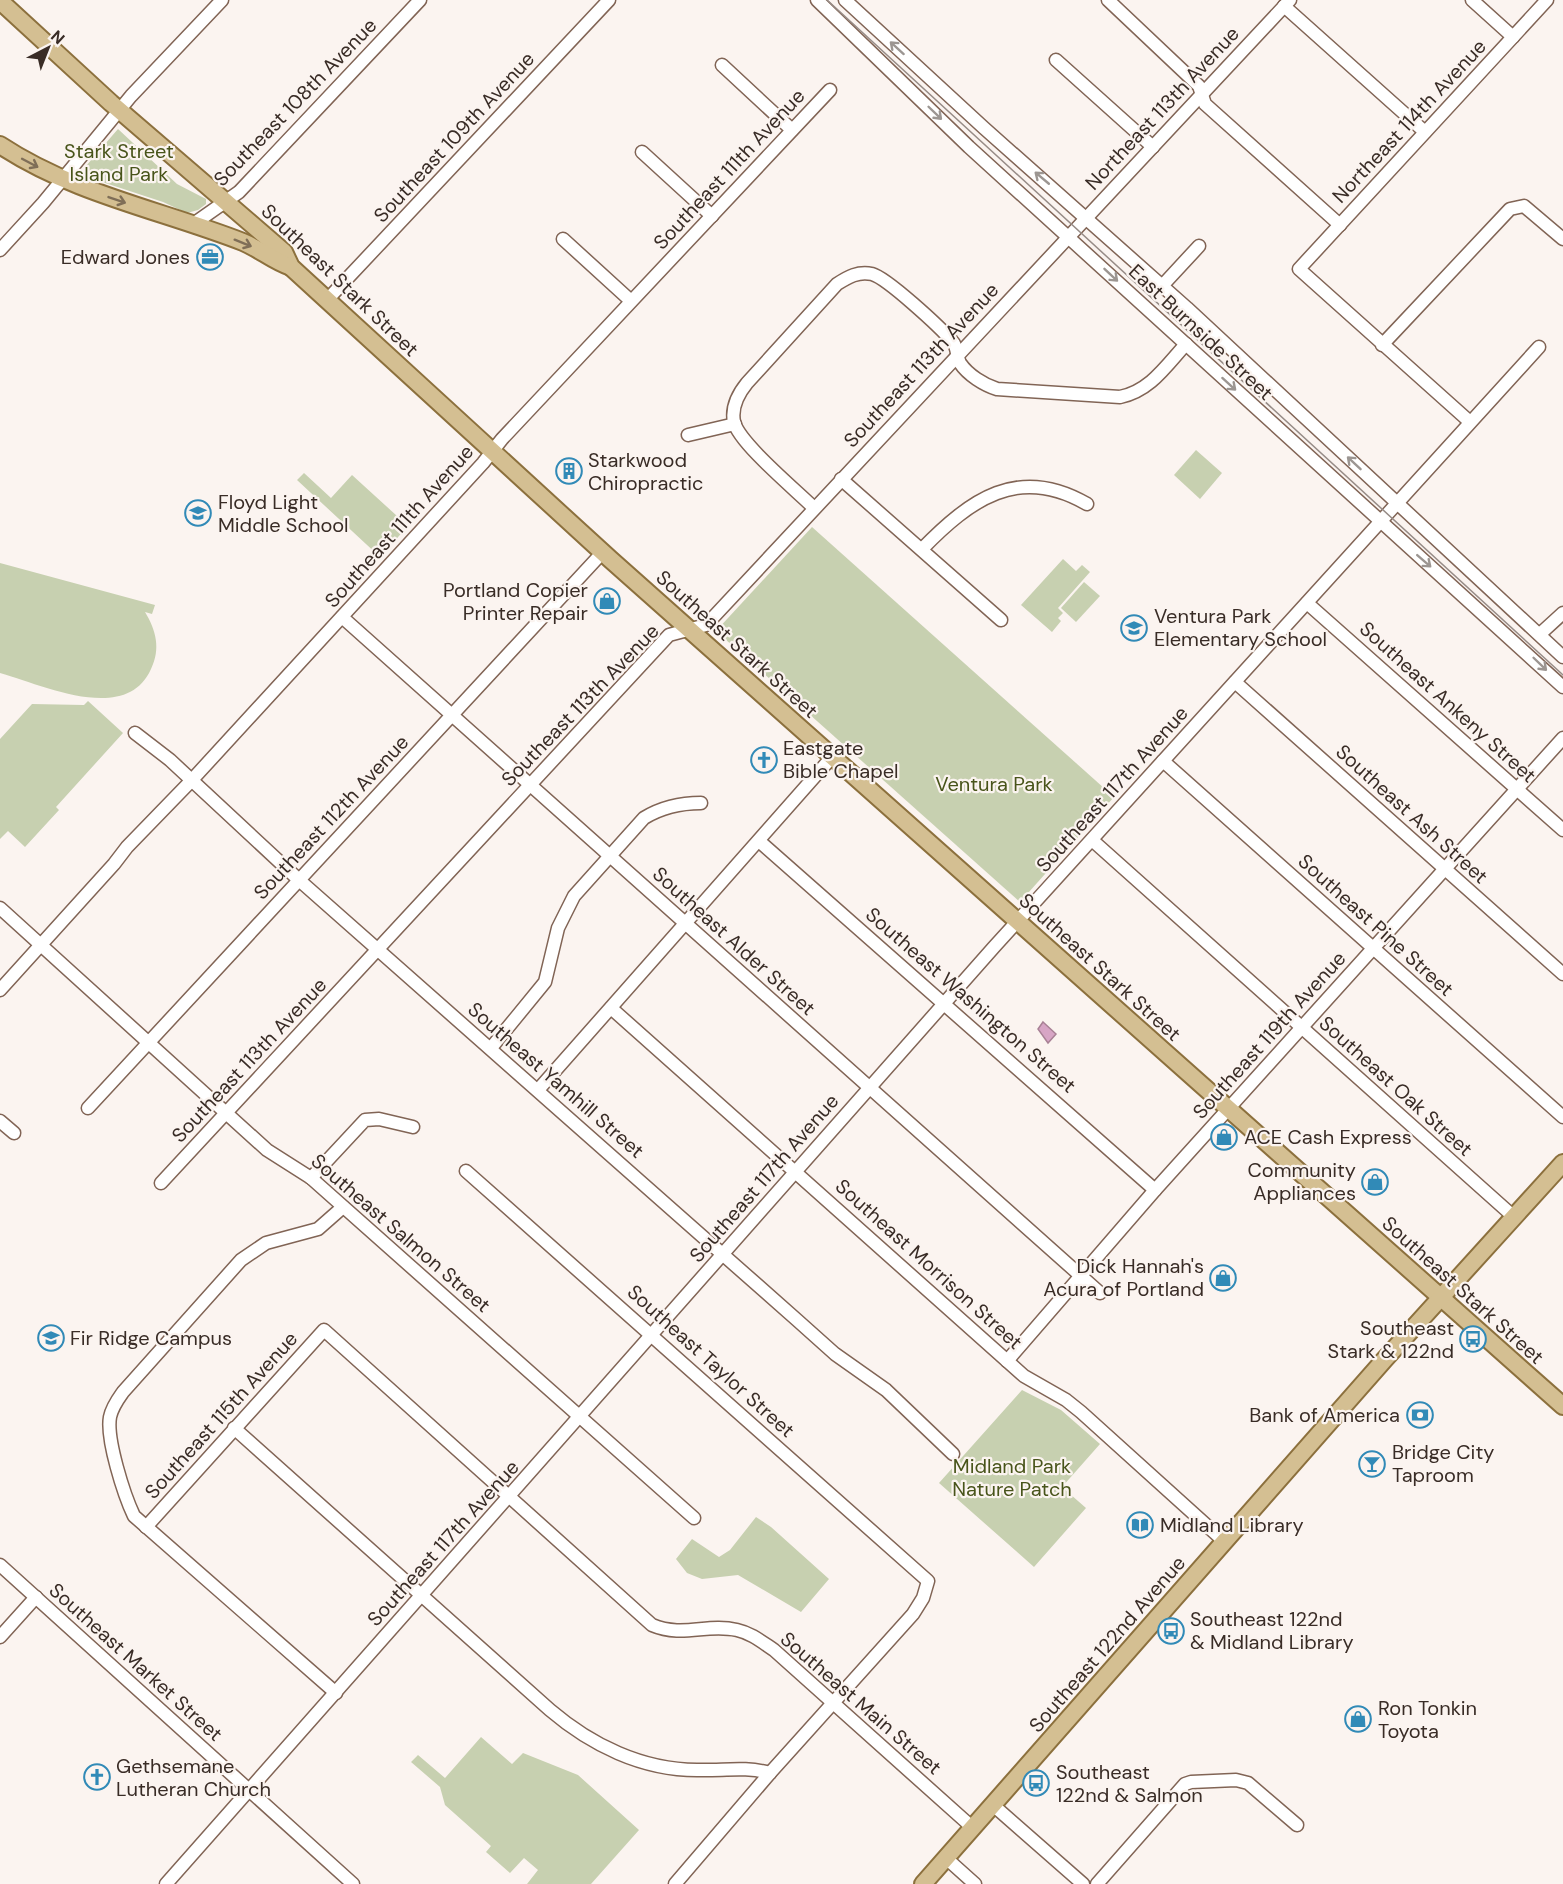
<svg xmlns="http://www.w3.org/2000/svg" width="1563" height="1884" font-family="'DM Sans',sans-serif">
<rect width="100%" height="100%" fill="#fbf4f0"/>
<g fill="#c7d0b0">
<path d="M118,129L177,184L206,199V204L198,210L187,213L163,202L90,178L86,166Z"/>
<path d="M1196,450L1222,473L1200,499L1174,475Z"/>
<path d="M304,473L331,498L352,475L408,526L380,557L297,480Z"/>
<path d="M812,527L1114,797L1020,902L716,631Z"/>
<path d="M1063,559L1076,571L1082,565L1090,572L1058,608L1063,613L1058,618L1061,621L1052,632L1021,605Z"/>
<path d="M0,563L155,605L152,614L145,612C156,630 161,649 151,669C126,725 43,685 0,673Z"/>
<path d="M1084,582L1100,596L1076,622L1061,608Z"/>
<path d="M88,701L123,733L56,807L59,810L25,847L8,831L0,839V739L32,704L84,705Z"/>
<path d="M1022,1390L1061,1410L1100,1444L1062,1487L1086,1508L1034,1567L939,1483Z"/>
<path d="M756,1517L771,1527L829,1579L801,1612L738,1575L702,1579L687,1573L676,1559L692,1539L719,1557L730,1550Z"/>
<path d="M481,1737L512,1764L523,1753L578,1775L639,1830L591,1884H527L538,1870L524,1858L510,1873L486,1852L491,1846L445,1805L440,1787L411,1762L418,1755L445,1778Z"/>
</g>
<path fill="#d7a5c5" stroke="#a88195" stroke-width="1.5" d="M1043,1022L1056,1034L1048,1043L1038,1029Z"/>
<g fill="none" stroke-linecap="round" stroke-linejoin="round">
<g stroke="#816455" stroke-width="15">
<g id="minor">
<path d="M817,0L969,147L1563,687"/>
<path d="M845,0L984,128L1187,308L1563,657"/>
<path d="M1108,0L1199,86L1205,104L1340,225"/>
<path d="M1472,0L1513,37"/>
<path d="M1284,6L1425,132"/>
<path d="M1056,60L1153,147"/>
<path d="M722,65L792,130"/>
<path d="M642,152L712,216"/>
<path d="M192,225L239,192L420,0"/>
<path d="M563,239L631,301"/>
<path d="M0,250L43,203L131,96L222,0"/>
<path d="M1162,286L1199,246"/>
<path d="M327,300L609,0"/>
<path d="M1382,345L1510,209L1524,206L1563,239"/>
<path d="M1470,422L1299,269L1547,0"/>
<path d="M688,435L735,424"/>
<path d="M841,479L1001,620"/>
<path d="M814,508C797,491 739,443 734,422C731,407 738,394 747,383L837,284C848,277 858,271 872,274C887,278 940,327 952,341C958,347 956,356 960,363C968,375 984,385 997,389L1120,397C1150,391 1166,366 1186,344"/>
<path d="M922,549C970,500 1018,464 1087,504"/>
<path d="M1307,603L1563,830"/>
<path d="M342,617L1100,1293"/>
<path d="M1540,634L1563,613"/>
<path d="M1235,682L1563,974"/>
<path d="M135,733L170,760L299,880L797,1320L835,1354L886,1390L953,1454"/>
<path d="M1163,761L1563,1117"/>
<path d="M1092,840L1514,1217"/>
<path d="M759,841L1155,1190"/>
<path d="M0,908L267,1150L311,1178L694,1518"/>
<path d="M0,990L114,864L127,847L191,781L483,463L502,439L830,90"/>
<path d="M611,1008L1024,1376L1066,1400L1081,1412L1225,1542"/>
<path d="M491,1048L545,982L558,928L574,896L644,818C662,807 680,803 701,803"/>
<path d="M538,1090L832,757"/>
<path d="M88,1108L602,553"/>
<path d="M0,1121L14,1133"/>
<path d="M466,1171L928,1581L923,1598L913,1614L770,1773L675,1884"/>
<path d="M311,1178L365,1120L379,1119L413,1127"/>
<path d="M161,1183L669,635L706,625L1290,0"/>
<path d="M1007,1361L1155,1190L1563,738"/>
<path d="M234,1428L550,1710C591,1745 642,1770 697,1770C722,1771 745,1766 770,1773"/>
<path d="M146,1527L324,1330L652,1625C683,1638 707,1623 737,1630C751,1633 762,1642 774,1650L973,1828"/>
<path d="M0,1565L353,1884"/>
<path d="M0,1637L36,1597"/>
<path d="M336,1693L134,1516C124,1495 106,1439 110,1417C112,1407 118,1399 123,1392L241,1260L266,1243L318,1229L343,1207"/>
<path d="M993,1805L1083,1884"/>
<path d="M946,1858L975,1884"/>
<path d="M166,1884L994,947L1539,347"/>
<path d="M1097,1884L1185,1784L1191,1782L1236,1780L1248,1783L1297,1825"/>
</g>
</g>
<g stroke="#8c703d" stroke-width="20">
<g id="major">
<path d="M0,1L111,103L284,252L291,267L610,559L1563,1406"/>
<path d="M0,145C74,194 161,210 243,242C260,249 273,261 291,267"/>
<path d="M923,1884L1385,1359L1563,1163"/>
</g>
</g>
<use href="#minor" stroke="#fff" stroke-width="12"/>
<use href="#major" stroke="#d4bf92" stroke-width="16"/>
<path stroke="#978c87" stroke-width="1.5" d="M827,0L1563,675"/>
</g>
<defs><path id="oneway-shaft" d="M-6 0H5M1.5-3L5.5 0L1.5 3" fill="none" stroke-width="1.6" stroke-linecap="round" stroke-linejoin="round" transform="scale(1.5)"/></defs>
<g stroke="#9c9692">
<use href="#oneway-shaft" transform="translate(897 48) rotate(-138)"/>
<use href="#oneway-shaft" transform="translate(935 113) rotate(44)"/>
<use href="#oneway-shaft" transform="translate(1042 178) rotate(-140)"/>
<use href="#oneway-shaft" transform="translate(1111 275) rotate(43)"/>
<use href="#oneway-shaft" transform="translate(1229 384) rotate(42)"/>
<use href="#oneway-shaft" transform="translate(1354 463) rotate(-137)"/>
<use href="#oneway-shaft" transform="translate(1424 561) rotate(41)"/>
<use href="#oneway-shaft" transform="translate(1540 664) rotate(44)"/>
</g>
<g stroke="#7f6e57">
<use href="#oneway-shaft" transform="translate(30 163) rotate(28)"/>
<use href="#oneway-shaft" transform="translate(117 200) rotate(19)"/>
<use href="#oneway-shaft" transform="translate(243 243) rotate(22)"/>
</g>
<defs>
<g id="office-ring" transform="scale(1.35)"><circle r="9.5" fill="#fbf4f0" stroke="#318ab7" stroke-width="1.5"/><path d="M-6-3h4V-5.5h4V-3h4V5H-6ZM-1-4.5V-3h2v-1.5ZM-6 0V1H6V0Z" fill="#318ab7"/></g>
<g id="building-ring" transform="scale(1.35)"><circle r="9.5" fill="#fbf4f0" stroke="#318ab7" stroke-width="1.5"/><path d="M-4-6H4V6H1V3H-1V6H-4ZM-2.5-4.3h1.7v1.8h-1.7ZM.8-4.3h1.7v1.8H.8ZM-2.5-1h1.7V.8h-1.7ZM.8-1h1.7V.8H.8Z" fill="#318ab7"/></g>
<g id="school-ring" transform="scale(1.35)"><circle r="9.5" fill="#fbf4f0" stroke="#318ab7" stroke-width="1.5"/><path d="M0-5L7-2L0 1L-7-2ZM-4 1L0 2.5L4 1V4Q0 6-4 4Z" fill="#318ab7"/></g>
<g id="shop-ring" transform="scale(1.35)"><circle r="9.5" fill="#fbf4f0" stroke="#318ab7" stroke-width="1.5"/><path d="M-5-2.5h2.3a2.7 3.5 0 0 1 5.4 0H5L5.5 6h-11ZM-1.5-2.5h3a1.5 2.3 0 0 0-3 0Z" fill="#318ab7"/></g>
<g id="church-ring" transform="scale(1.35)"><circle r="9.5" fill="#fbf4f0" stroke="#318ab7" stroke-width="1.5"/><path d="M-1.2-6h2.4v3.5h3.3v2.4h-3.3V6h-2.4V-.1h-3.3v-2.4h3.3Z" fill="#318ab7"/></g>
<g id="bus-ring" transform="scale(1.35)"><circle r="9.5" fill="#fbf4f0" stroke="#318ab7" stroke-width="1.5"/><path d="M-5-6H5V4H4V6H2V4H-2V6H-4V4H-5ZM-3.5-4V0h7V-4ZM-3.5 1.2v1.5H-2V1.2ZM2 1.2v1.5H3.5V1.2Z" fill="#318ab7"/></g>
<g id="bank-ring" transform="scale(1.35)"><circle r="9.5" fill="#fbf4f0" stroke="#318ab7" stroke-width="1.5"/><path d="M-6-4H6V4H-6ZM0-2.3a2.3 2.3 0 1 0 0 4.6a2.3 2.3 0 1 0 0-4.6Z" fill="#318ab7"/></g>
<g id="bar-ring" transform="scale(1.35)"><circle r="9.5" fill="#fbf4f0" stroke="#318ab7" stroke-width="1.5"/><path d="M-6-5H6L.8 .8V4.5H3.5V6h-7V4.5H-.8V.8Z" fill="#318ab7"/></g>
<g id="library-ring" transform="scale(1.35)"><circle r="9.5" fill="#fbf4f0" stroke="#318ab7" stroke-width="1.5"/><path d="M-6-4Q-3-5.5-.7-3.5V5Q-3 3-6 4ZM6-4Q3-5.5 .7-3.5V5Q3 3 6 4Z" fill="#318ab7"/></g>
</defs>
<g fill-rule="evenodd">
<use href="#office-ring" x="210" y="257"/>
<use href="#building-ring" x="569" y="471"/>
<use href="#school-ring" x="198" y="513"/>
<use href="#shop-ring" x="607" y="601"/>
<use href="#school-ring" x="1134" y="628"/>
<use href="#church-ring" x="764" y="760"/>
<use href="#shop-ring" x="1224" y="1137"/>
<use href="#shop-ring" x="1375" y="1182"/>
<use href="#shop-ring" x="1223" y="1278"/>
<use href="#school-ring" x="51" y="1338"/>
<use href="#bus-ring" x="1473" y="1339"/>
<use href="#bank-ring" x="1420" y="1415"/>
<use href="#bar-ring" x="1372" y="1464"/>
<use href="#library-ring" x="1140" y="1525"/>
<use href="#bus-ring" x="1171" y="1631"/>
<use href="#shop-ring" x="1358" y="1719"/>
<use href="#church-ring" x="97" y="1777"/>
<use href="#bus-ring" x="1036" y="1783"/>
</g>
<g text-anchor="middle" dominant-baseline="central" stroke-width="4.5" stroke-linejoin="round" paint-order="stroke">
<g font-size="20" fill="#392c26" stroke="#fbf4f0">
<text transform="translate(295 102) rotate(-46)">Southeast 108th Avenue</text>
<text transform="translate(1162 108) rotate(-47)">Northeast 113th Avenue</text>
<text transform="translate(1409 121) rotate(-47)">Northeast 114th Avenue</text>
<text transform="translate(454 137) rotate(-47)">Southeast 109th Avenue</text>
<text transform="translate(729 169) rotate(-47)">Southeast 111th Avenue</text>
<text transform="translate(340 280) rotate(44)">Southeast Stark Street</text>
<text transform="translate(1201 332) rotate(43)">East Burnside Street</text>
<text transform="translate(921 365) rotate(-47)">Southeast 113th Avenue</text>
<text transform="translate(399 526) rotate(-48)">Southeast 111th Avenue</text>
<text transform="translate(737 644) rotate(42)">Southeast Stark Street</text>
<text transform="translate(1448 702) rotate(42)">Southeast Ankeny Street</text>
<text transform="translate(580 705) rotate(-46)">Southeast 113th Avenue</text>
<text transform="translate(1112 789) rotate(-48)">Southeast 117th Avenue</text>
<text transform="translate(1412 814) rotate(42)">Southeast Ash Street</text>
<text transform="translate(331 817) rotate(-47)">Southeast 112th Avenue</text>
<text transform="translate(1376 925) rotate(42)">Southeast Pine Street</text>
<text transform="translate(734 941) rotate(42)">Southeast Alder Street</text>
<text transform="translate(1100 967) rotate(42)">Southeast Stark Street</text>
<text transform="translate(971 1000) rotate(41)">Southeast Washington Street</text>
<text transform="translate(1269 1035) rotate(-48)">Southeast 119th Avenue</text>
<text transform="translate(249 1060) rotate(-47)">Southeast 113th Avenue</text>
<text transform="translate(556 1080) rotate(41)">Southeast Yamhill Street</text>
<text transform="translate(1396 1086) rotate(42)">Southeast Oak Street</text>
<text transform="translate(764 1178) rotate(-49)">Southeast 117th Avenue</text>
<text transform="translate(401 1233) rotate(41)">Southeast Salmon Street</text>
<text transform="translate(929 1264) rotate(42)">Southeast Morrison Street</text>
<text transform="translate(1463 1290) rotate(42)">Southeast Stark Street</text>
<text transform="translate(711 1361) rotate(42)">Southeast Taylor Street</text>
<text transform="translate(221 1415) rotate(-48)">Southeast 115th Avenue</text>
<text transform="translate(443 1543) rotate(-48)">Southeast 117th Avenue</text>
<text transform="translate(1107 1644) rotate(-49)">Southeast 122nd Avenue</text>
<text transform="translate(136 1662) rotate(42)">Southeast Market Street</text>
<text transform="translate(861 1703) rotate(41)">Southeast Main Street</text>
</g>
<g font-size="20" fill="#48541a" stroke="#fbf4f0">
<text x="119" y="151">Stark Street<tspan x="119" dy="23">Island Park</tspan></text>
<text x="994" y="784">Ventura Park</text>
<text x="1012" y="1466">Midland Park<tspan x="1012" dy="23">Nature Patch</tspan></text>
</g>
<g font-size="20" fill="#392c26" stroke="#fbf4f0" text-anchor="start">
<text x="190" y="257" text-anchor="end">Edward Jones</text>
<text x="588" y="460">Starkwood<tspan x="588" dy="23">Chiropractic</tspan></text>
<text x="218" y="502">Floyd Light<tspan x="218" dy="23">Middle School</tspan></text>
<text x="588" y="590" text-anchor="end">Portland Copier<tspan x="588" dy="23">Printer Repair</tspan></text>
<text x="1154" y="616">Ventura Park<tspan x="1154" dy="23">Elementary School</tspan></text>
<text x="783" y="748">Eastgate<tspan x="783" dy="23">Bible Chapel</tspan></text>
<text x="1244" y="1137">ACE Cash Express</text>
<text x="1356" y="1170" text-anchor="end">Community<tspan x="1356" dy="23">Appliances</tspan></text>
<text x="1204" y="1266" text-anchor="end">Dick Hannah's<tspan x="1204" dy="23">Acura of Portland</tspan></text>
<text x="1454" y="1328" text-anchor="end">Southeast<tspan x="1454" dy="23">Stark &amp; 122nd</tspan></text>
<text x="70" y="1338">Fir Ridge Campus</text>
<text x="1400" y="1415" text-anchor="end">Bank of America</text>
<text x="1392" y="1452">Bridge City<tspan x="1392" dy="23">Taproom</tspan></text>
<text x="1160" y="1525">Midland Library</text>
<text x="1190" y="1619">Southeast 122nd<tspan x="1190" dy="23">&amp; Midland Library</tspan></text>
<text x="1378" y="1708">Ron Tonkin<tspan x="1378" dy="23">Toyota</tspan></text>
<text x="116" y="1766">Gethsemane<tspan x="116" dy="23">Lutheran Church</tspan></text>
<text x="1056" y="1772">Southeast<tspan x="1056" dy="23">122nd &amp; Salmon</tspan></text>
</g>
</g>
<g transform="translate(48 48) rotate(42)" stroke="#fbf4f0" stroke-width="4.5" paint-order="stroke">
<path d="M0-4.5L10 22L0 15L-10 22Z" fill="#392c26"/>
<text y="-9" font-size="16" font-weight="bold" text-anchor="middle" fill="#392c26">N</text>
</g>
</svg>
